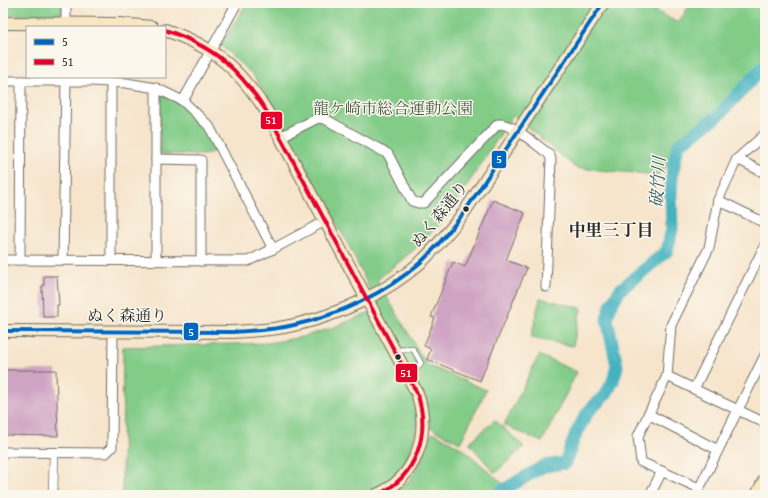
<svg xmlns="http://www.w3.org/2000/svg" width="768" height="498" font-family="'Gentium Book Plus','Noto Serif JP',serif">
<rect width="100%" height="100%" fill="#fbf7ec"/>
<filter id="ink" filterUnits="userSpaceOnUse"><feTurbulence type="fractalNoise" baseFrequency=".025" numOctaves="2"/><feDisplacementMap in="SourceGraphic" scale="8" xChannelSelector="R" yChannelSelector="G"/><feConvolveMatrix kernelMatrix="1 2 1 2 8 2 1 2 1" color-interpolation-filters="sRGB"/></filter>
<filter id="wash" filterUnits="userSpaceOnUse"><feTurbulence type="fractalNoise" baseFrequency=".012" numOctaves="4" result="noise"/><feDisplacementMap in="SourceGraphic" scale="16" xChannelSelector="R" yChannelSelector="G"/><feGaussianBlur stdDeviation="0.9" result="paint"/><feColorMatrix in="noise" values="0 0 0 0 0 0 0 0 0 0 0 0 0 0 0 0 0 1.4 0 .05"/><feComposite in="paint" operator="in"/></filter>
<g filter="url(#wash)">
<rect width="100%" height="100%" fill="#f6e4cb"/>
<g fill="#82cc88" stroke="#567c5a">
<path d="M3,3H63L62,15H3Z"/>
<path d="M247,3H641L678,23L691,3H765V60L658,175L576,168L513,115L447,216L415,249L377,280L427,365L486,390L460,443L433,429L417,424C409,463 400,483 359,494L122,495L123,347L268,343L302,337L329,329L379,309L350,248L267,96L253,75L220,45Z"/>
<path d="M160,94C166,97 174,100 180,104C197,115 208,132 218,150L204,155L160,154Z"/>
<path d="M540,298L581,308L573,346L531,338Z"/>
<path d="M539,355L577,372L542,442L504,425Z"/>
<path d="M495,420L524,447L495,473L469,443Z"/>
<path d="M435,433L463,449L516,495H391L410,480L422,460L431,434Z"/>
</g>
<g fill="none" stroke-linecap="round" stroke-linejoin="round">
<path stroke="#44b2c0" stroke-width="13" d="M499,495L500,492L544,466L565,463L577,431L588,412L606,394L613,381L617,366L607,319L611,305L620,290L667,251L672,229L671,195L672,175L678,145L718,116L765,65"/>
</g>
<g id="blocks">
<g fill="#cfa3c3">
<path d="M493,200L525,213L506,260L527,268L480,381L427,359L431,349L424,346L435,318L431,317L453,262L465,267Z"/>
<path d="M44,276H57L59,305H57V317H43L42,286H44Z"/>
<path d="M3,370H56L58,436L3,435Z"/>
</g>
</g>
</g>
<g filter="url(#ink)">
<use href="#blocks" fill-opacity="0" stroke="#726c63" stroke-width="1"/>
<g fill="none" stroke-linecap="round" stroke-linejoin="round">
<g stroke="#726c63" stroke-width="6">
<g id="lane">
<path d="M395,350L413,349L421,363L410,377"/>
<path d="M51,495L52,453"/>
<path d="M55,495L56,453"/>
</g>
</g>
<g stroke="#726c63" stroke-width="11">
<g id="street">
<path d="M66,27V3"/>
<path d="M3,81H91L126,83L156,88L183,101L209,126L273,249"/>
<path d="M111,81V260"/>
<path d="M183,101L237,3"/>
<path d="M280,137L318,118L325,119L388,154L412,201L418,203H424L498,124C513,123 537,146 549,154L551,159L546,287"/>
<path d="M156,159L201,160V261"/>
<path d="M737,159L765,173"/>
<path d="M718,200L765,223"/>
<path d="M3,260L248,261L273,249L325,221"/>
<path d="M20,260L21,81"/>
<path d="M63,260L66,77"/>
<path d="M156,260V88"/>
<path d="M667,376L765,423"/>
<path d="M694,389L765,245"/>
<path d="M648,414L718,450"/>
<path d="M3,452L106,453L112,447L113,331"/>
<path d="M699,488L641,462L638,436L667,376L671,325L709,248L718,200L737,159L765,134"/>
<path d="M650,495L662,471"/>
<path d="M696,495L765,355"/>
</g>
</g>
<g stroke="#726c63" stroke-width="14">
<g id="secondary">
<path d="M3,23L120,24L152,27"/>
<path d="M165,30C215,47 239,69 267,112L417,393C431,433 417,477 377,495"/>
<path d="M3,331L233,332C254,331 274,330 294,325C339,315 386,293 421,262C437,247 450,230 463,214L603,3"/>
<path d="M757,495L765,479"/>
</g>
</g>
<use href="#lane" stroke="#fff" stroke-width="4.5"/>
<use href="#street" stroke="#fff" stroke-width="9"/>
<use href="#secondary" stroke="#f7e8c3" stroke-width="12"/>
<g stroke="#fbf7ec" stroke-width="7">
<path id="bus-1" d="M3,331L233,332C254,331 274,330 294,325C339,315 386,293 421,262C437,247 450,230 463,214L603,3"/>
</g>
<g stroke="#fbf7ec" stroke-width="7">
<path id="bus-2" d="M165,30C215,47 239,69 267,112L417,393C431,433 417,477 377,495"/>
</g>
<use href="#bus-1" stroke="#0065bd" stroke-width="4"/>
<use href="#bus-2" stroke="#e4002b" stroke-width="4"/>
</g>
</g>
<g fill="#2b2b2b" stroke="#fbf7ec" stroke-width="1.5">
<circle cx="466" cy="209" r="3.5"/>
<circle cx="398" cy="357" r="3.5"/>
</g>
<g text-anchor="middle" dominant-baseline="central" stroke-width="3" stroke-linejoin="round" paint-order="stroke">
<g font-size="16" fill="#455b47" stroke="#fbf7ec">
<text x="393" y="108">龍ケ崎市総合運動公園</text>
</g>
<g font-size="16" fill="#2b2b2b" stroke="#fbf7ec">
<text transform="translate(439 214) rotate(-51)">ぬく森通り</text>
<text x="127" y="315">ぬく森通り</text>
</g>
<g font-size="17" font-style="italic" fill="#345a5f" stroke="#fbf7ec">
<text transform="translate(657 182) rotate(-86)">破竹川</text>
</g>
<g font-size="17" font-weight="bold" fill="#2b2b2b" stroke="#fbf7ec">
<text x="611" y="229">中里三丁目</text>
</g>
</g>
<g stroke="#fbf7ec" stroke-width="1.5">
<rect x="260" y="111" width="23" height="19" rx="4" fill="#e4002b"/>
<rect x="491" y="150" width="16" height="19" rx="4" fill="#0065bd"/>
<rect x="183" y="322" width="16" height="19" rx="4" fill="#0065bd"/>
<rect x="395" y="363" width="23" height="20" rx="4" fill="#e4002b"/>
</g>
<g font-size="11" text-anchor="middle" font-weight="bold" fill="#fff">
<text x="271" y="124">51</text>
<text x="499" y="163">5</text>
<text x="191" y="336">5</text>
<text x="406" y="377">51</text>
</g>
<rect width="768" height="498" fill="none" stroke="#fbf7ec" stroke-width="16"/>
<rect x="26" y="26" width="140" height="52" fill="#fbf7ec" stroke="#a8a59f"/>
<rect x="34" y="39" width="20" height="6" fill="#0065bd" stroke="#a8a59f"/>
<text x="62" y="46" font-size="12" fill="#2b2b2b">5</text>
<rect x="34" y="59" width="20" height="6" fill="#e4002b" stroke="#a8a59f"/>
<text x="62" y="66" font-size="12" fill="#2b2b2b">51</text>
</svg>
